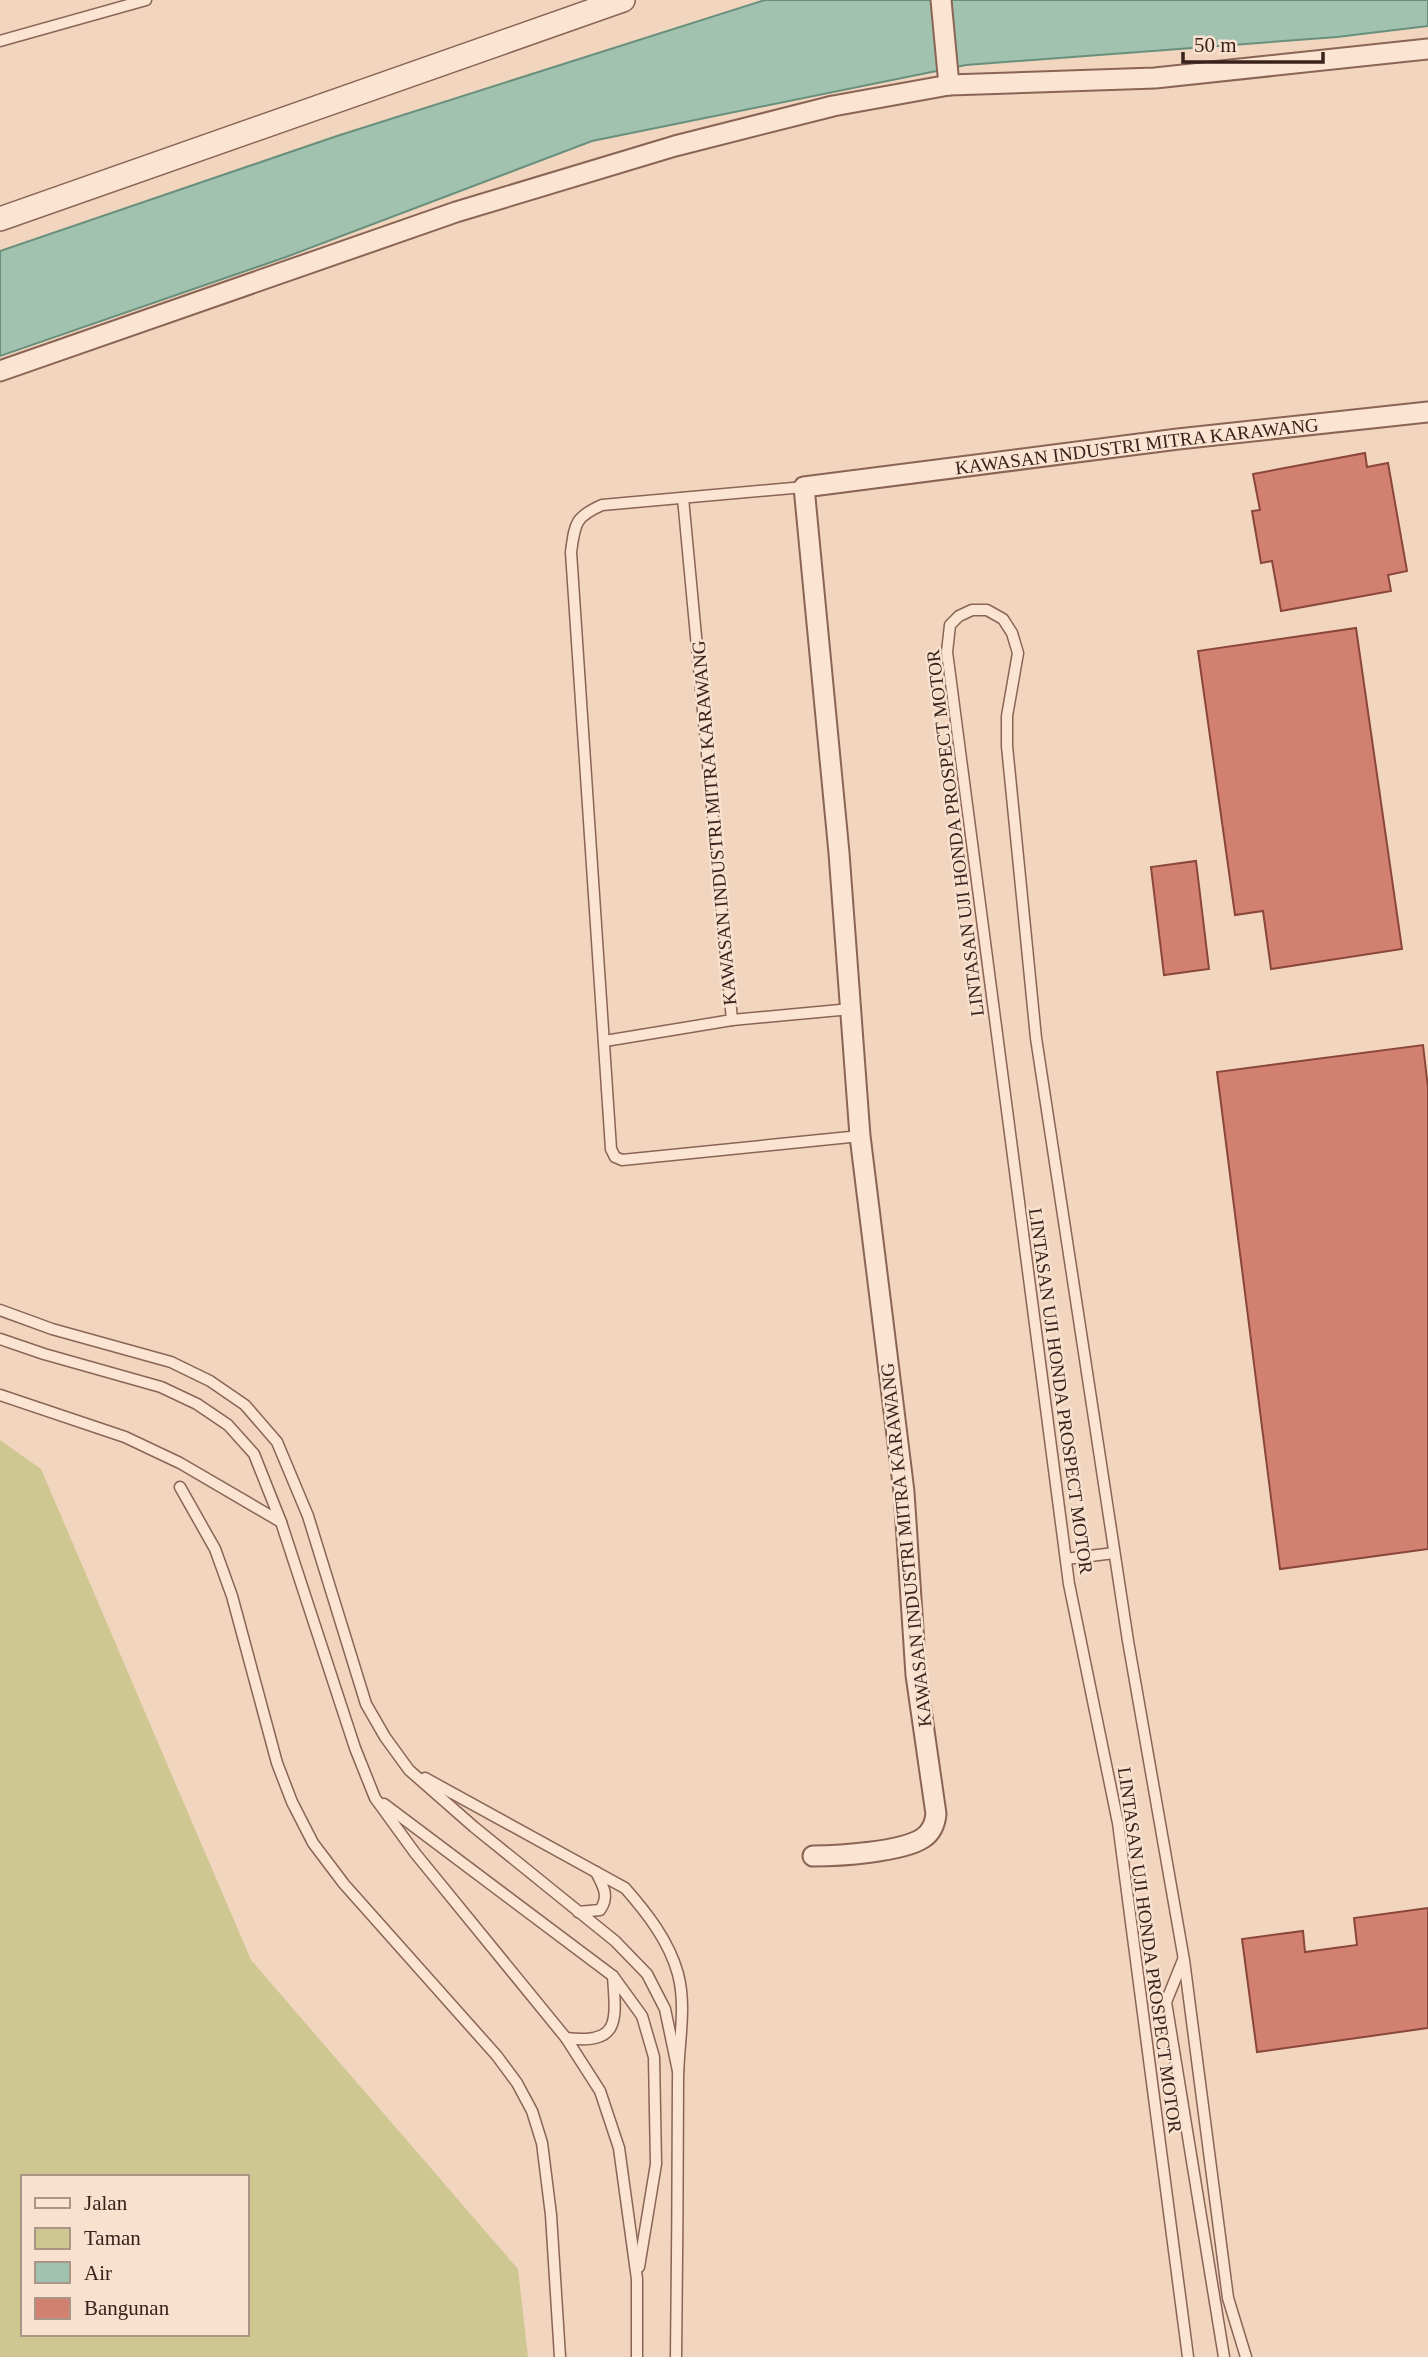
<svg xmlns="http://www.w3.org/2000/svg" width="1428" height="2357" font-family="Georgia,serif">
<rect width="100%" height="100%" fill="#f1d5be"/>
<path fill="#cfc791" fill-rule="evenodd" d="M0,1440L41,1469L251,1960L518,2269L528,2357H0ZM23,2177H247V2334H23Z"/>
<path fill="#a2c2b0" stroke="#68907c" stroke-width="2" d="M765,0H1428V26L1337,37L966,65L592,141L286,257L0,356V251L337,136Z"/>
<g fill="#d28171" stroke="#8b463a" stroke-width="2">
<path d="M1365,453L1367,467L1388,463L1407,571L1388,575L1391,591L1281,611L1272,561L1261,563L1252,511L1260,510L1253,474Z"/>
<path d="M1356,628L1402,949L1271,969L1263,911L1235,915L1198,651Z"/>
<path d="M1196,861L1209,969L1164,975L1151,867Z"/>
<path d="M1423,1045L1428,1088V1549L1280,1569L1217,1072Z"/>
<path d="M1428,1908V2028L1257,2052L1242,1939L1303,1931L1305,1952L1357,1945L1354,1918Z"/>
</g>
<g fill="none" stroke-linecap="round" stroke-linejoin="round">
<g stroke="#8a6455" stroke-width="13">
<g id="service">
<path d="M0,41L146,0"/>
<path d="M804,487L602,505C575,517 575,523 571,552L611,1149L615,1157L622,1160L860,1136"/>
<path d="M732,1020L851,1009"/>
<path d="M605,1041L732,1020L683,498"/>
<path d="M0,1310L52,1329L171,1362L210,1381L245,1405L277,1442L308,1516L366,1704L385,1737L409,1770L474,1827L615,1941L647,1974L665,2009L678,2071"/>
<path d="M0,1339L44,1354L161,1387L197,1404L228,1425L254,1454L281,1522L355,1748L375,1798L415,1853L566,2038L600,2091L619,2148L637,2279V2357"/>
<path d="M0,1395L125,1437L180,1463L281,1522"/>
<path d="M180,1487L215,1549L232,1596L277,1763L292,1802L313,1843L344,1884L497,2056L517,2083L532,2111L542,2143L551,2215L560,2357"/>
<path d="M1066,1559L1114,1553"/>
<path d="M425,1778L625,1888C647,1913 669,1941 678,1974C687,2008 678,2045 678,2080C678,2172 677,2265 676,2357"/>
<path d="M384,1804L613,1976L642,2016L654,2057L656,2164L639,2267"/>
<path d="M578,1912L600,1910C610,1896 603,1886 596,1872"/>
<path d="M1183,1960L1166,2002L1224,2357"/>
<path d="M566,2038C621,2045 616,2020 613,1976"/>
<path d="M1188,2357L1118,1823L1069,1584L947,652L950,625L959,616L972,610H987L1003,619L1012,633L1018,653L1007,716V746L1036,1038L1128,1641L1184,1960L1228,2298L1246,2357"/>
</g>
</g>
<g stroke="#8a6455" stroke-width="23">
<g id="minor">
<path d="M941,0L949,85"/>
<path d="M0,371L456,212L675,146L833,106L949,85L1155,78L1428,49"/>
<path id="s1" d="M813,1856C839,1856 902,1852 923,1838C932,1832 935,1824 936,1814L916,1675L904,1492L860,1136L839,853L804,487L1178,439L1428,412"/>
</g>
</g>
<g stroke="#8a6455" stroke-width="26">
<path id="tertiary" d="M0,219L623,0"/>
</g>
<use href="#service" stroke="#fbe4d1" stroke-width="10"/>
<use href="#minor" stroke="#fbe4d1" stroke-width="19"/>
<use href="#tertiary" stroke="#fbe4d1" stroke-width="23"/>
</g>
<g text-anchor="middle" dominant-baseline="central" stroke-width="5" stroke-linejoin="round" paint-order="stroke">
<g font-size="19" fill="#38221b" stroke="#f8e1ce">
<text stroke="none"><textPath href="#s1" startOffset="1810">KAWASAN INDUSTRI MITRA KARAWANG</textPath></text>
<text transform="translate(714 823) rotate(-95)">KAWASAN INDUSTRI MITRA KARAWANG</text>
<text transform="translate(955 833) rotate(-97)">LINTASAN UJI HONDA PROSPECT MOTOR</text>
<text transform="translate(1061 1391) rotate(82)">LINTASAN UJI HONDA PROSPECT MOTOR</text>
<text transform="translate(906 1545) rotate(-96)">KAWASAN INDUSTRI MITRA KARAWANG</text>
<text transform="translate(1150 1950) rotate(82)">LINTASAN UJI HONDA PROSPECT MOTOR</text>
</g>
</g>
<rect x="21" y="2175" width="228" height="161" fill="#f8e1ce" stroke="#ab9586" stroke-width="2"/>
<rect x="35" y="2198" width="35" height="10" fill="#fbe4d1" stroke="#ab9586" stroke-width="2"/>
<text x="84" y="2210" font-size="21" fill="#38221b">Jalan</text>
<rect x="35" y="2228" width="35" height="21" fill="#cfc791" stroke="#ab9586" stroke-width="2"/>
<text x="84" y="2245" font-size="21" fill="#38221b">Taman</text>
<rect x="35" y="2262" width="35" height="21" fill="#a2c2b0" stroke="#ab9586" stroke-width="2"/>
<text x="84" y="2280" font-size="21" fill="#38221b">Air</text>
<rect x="35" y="2298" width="35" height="21" fill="#d28171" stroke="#ab9586" stroke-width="2"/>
<text x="84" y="2315" font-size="21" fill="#38221b">Bangunan</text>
<path d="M1183 52v10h140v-10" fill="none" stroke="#38221b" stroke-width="3.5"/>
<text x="1194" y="52" font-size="21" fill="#38221b" stroke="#f8e1ce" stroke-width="5" paint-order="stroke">50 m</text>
</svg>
